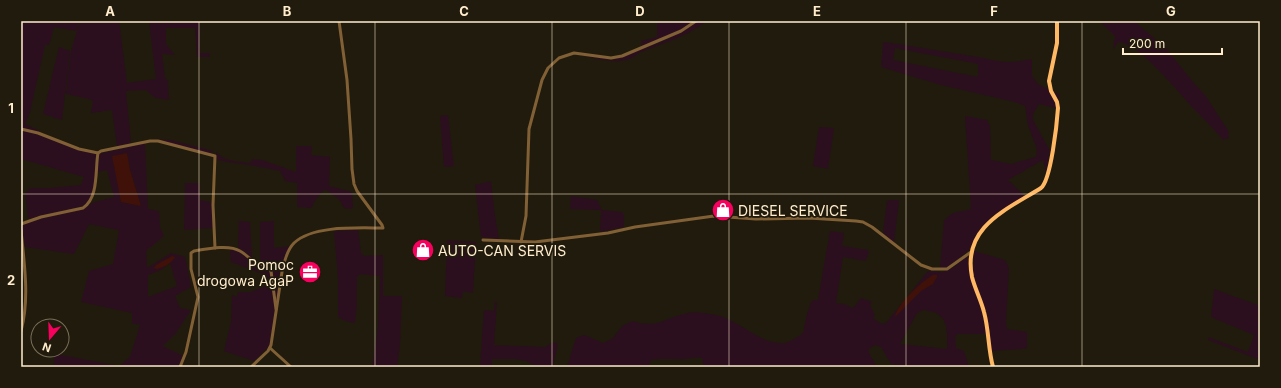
<svg xmlns="http://www.w3.org/2000/svg" width="1281" height="388" font-family="Inter,sans-serif">
<rect width="100%" height="100%" fill="#211b0d"/>
<g fill="#2b0f1e" fill-rule="evenodd">
<path d="M21,21H79L76,31L54,27L49,45H45L30,112L25,124L40,131L39,132L21,128Z"/>
<path d="M80,21H119L127,83L156,79L149,21H199L200,53H210V57H197L195,28H166V44L175,55L162,54L165,78L168,81L169,100L155,98L146,90L126,91L131,143L117,146L112,110L91,113L93,100L66,94L71,51Z"/>
<path d="M657,21H694C678,33 659,40 641,46V41L657,37Z"/>
<path d="M698,21H707C687,37 663,43 639,53C623,68 597,59 578,54L613,60L661,42L682,32Z"/>
<path d="M1103,21H1134L1166,48L1193,82L1205,95L1228,130L1229,138L1223,140C1214,129 1204,119 1194,109C1179,93 1138,42 1118,42L1113,50L1115,36L1102,24Z"/>
<path d="M885,42L984,58C1004,63 1012,63 1032,59V76L1038,84L1060,95L1055,108L1039,104L1033,114V120L1050,151L1046,173L1043,160L1008,180L1025,196L998,212L990,218L977,234L970,249L949,267L940,268L944,221C952,211 957,212 969,210L971,206L965,116L987,120L990,126L991,160L1011,164L1036,157L1037,149L1028,125L1025,106L1015,102L941,85L881,67L883,43ZM895,48L978,64V77L893,60Z"/>
<path d="M59,47L70,51L62,120L43,114Z"/>
<path d="M448,115L454,166L444,167L440,116Z"/>
<path d="M819,127L834,128L828,169L813,166Z"/>
<path d="M21,130L36,134L96,154C95,169 97,190 88,203C84,209 38,216 28,219L25,193L31,188H49L81,185L84,177L21,159Z"/>
<path d="M155,139L171,140L213,151V152L210,154Z"/>
<path d="M145,143L148,209L159,211L160,227L164,236L146,251L147,268L171,253L185,257L191,287L175,296L180,308L191,310L176,333L163,346L183,356L178,367H53L55,354L119,366L130,357L140,325L132,323V313L81,302L89,271L113,264L119,230L89,224L74,254L25,247L22,226C40,213 70,216 90,205L91,203L114,197L107,170L97,172L99,154ZM127,153L130,170L141,206L121,202L119,189ZM170,263L177,286L148,297V275L161,270Z"/>
<path d="M296,146H312L311,155L330,157L329,186L352,192L353,207L352,209L344,208L339,199L326,190H324L316,199L311,208L297,207V183L285,181L280,171C259,166 238,164 217,160L216,151C223,162 238,161 250,163L253,159L262,160L296,172Z"/>
<path d="M491,181L495,216L499,239L481,237L475,185Z"/>
<path d="M185,183H199L200,200L211,202L213,228L184,230Z"/>
<path d="M571,196L597,200L602,210L622,212L624,215V227L600,232L601,210L570,209Z"/>
<path d="M890,200H899L894,243L883,233L887,201Z"/>
<path d="M239,221L250,222L252,258L242,250L238,248Z"/>
<path d="M274,221V248L290,246L284,258L279,275L277,297L269,346L254,361L224,351L231,322L232,295L237,297L238,292H251L265,286L263,274L231,262L230,250L239,251L260,265V222Z"/>
<path d="M358,230L361,254L365,256L383,255V296H402L400,345L397,367H372L378,327L380,276L360,274L357,277V307L355,322L354,323L343,320L338,317V278L334,231Z"/>
<path d="M830,231L844,233L842,246L869,250L866,261L843,257L836,303L844,304L853,308L861,298L872,302L870,305L875,315L873,318L880,323L885,324L928,271L943,272L952,268L968,256L969,271L982,312L986,334H958L955,336L956,348L964,351L969,367H910L891,364L881,347L875,345L869,349V353L877,367H704L702,358C696,357 692,358 686,359C674,360 663,358 651,360L648,367H567L576,338L584,335L603,343L613,338L622,326L632,321C657,329 665,318 688,313C696,311 708,314 716,315C738,319 760,345 784,343C790,342 797,337 803,333L807,314L812,300H818ZM923,310C927,311 932,311 936,313C949,319 947,337 947,349L900,344L917,313Z"/>
<path d="M447,240L476,242L473,293L463,291L462,298L445,296Z"/>
<path d="M974,251L1005,260L1009,268L1006,323L1007,329L1027,332V348L1021,349L991,351L986,312L976,286L973,273Z"/>
<path d="M1214,289L1260,306V360L1208,340V337L1248,352L1254,335L1211,317Z"/>
<path d="M495,301L497,302L494,345L545,347L554,342L558,344L553,366L555,367H537L526,361L516,359H492V367H480L484,310L494,311Z"/>
</g>
<g fill="#3f1108">
<path d="M127,153L130,170L141,206L121,202L112,156Z"/>
<path d="M172,256L175,257C171,264 163,268 156,269L154,268L156,265Z"/>
<path d="M933,275H937V277L933,284L921,291L895,317C897,304 921,282 933,275Z"/>
</g>
<g fill="none" stroke-linecap="round" stroke-linejoin="round">
<g stroke="#816036" stroke-width="3">
<path d="M21,129L38,133L79,149L98,153L101,151L150,141H158L215,156L213,205L215,248"/>
<path d="M21,224L41,217L83,208C99,198 95,169 98,153"/>
<path d="M21,230C24,263 30,298 21,331"/>
<path d="M483,240L535,242L608,233L635,227L714,216L756,219L809,218L856,221L863,222L872,227L921,265L932,269H947L971,252"/>
<path d="M521,242L526,216L529,129L542,80L548,68L559,58L574,53L611,58L622,56L681,31L696,21"/>
<path d="M270,348L291,367"/>
<path d="M180,367L186,352L198,297L191,269V253L194,251C206,249 229,244 240,251C246,254 249,259 255,262C261,265 266,265 271,271L276,309"/>
<path d="M251,367L268,351L271,345L282,272C284,262 287,250 294,243C313,225 358,228 383,228L382,225L357,191L354,184L352,169L351,139L347,80L339,21"/>
</g>
<path stroke="#ffb864" stroke-width="4" d="M993,367C988,349 989,330 984,312C981,300 975,289 972,277C962,227 1006,210 1041,188C1051,180 1057,123 1058,108L1057,102L1051,91L1049,81L1057,43V21"/>
</g>
<path fill="none" stroke="#ffedcd" stroke-width="1" stroke-opacity="0.55" d="M199,21V367M375,21V367M552,21V367M729,21V367M906,21V367M1082,21V367M21,194H1260"/>
<defs>
<g id="shop-disc" transform="scale(1.15)"><circle r="9.5" fill="#f8005e" stroke="#211b0d"/><path d="M-5-2.5h2.3a2.7 3.5 0 0 1 5.4 0H5L5.5 6h-11ZM-1.5-2.5h3a1.5 2.3 0 0 0-3 0Z" fill="#fff"/></g>
<g id="office-disc" transform="scale(1.15)"><circle r="9.5" fill="#f8005e" stroke="#211b0d"/><path d="M-6-3h4V-5.5h4V-3h4V5H-6ZM-1-4.5V-3h2v-1.5ZM-6 0V1H6V0Z" fill="#fff"/></g>
</defs>
<g fill-rule="evenodd">
<use href="#shop-disc" x="723" y="210"/>
<use href="#shop-disc" x="423" y="250"/>
<use href="#office-disc" x="310" y="272"/>
</g>
<g text-anchor="middle" dominant-baseline="central" stroke-width="3.5" stroke-linejoin="round" paint-order="stroke">
<g font-size="14" fill="#ffedcd" stroke="#211b0d" text-anchor="start">
<text x="738" y="210">DIESEL SERVICE</text>
<text x="438" y="250">AUTO-CAN SERVIS</text>
<text x="294" y="264" text-anchor="end">Pomoc<tspan x="294" dy="16">drogowa AgaP</tspan></text>
</g>
</g>
<rect width="1281" height="388" fill="none" stroke="#211b0d" stroke-width="44"/>
<g transform="translate(50 338) rotate(199)"><circle r="19" fill="#211b0d" stroke="#7a6f5a"/>
<path d="M0-3L7 15L0 10L-7 15Z" fill="#f8005e"/>
<text y="-6" font-size="11" font-weight="bold" text-anchor="middle" fill="#ffedcd">N</text>
</g>
<path d="M1123 48v6h99v-6" fill="none" stroke="#ffedcd" stroke-width="2"/>
<text x="1129" y="48" font-size="12" fill="#ffedcd" stroke="#211b0d" stroke-width="3" paint-order="stroke">200 m</text>
<rect x="22" y="22" width="1237" height="344" fill="none" stroke="#ffedcd" stroke-width="1.5"/>
<g font-size="13" text-anchor="middle" font-weight="bold" fill="#ffedcd">
<text x="110" y="16">A</text>
<text x="287" y="16">B</text>
<text x="464" y="16">C</text>
<text x="640" y="16">D</text>
<text x="817" y="16">E</text>
<text x="994" y="16">F</text>
<text x="1171" y="16">G</text>
<text x="11" y="113">1</text>
<text x="11" y="285">2</text>
</g>
</svg>
